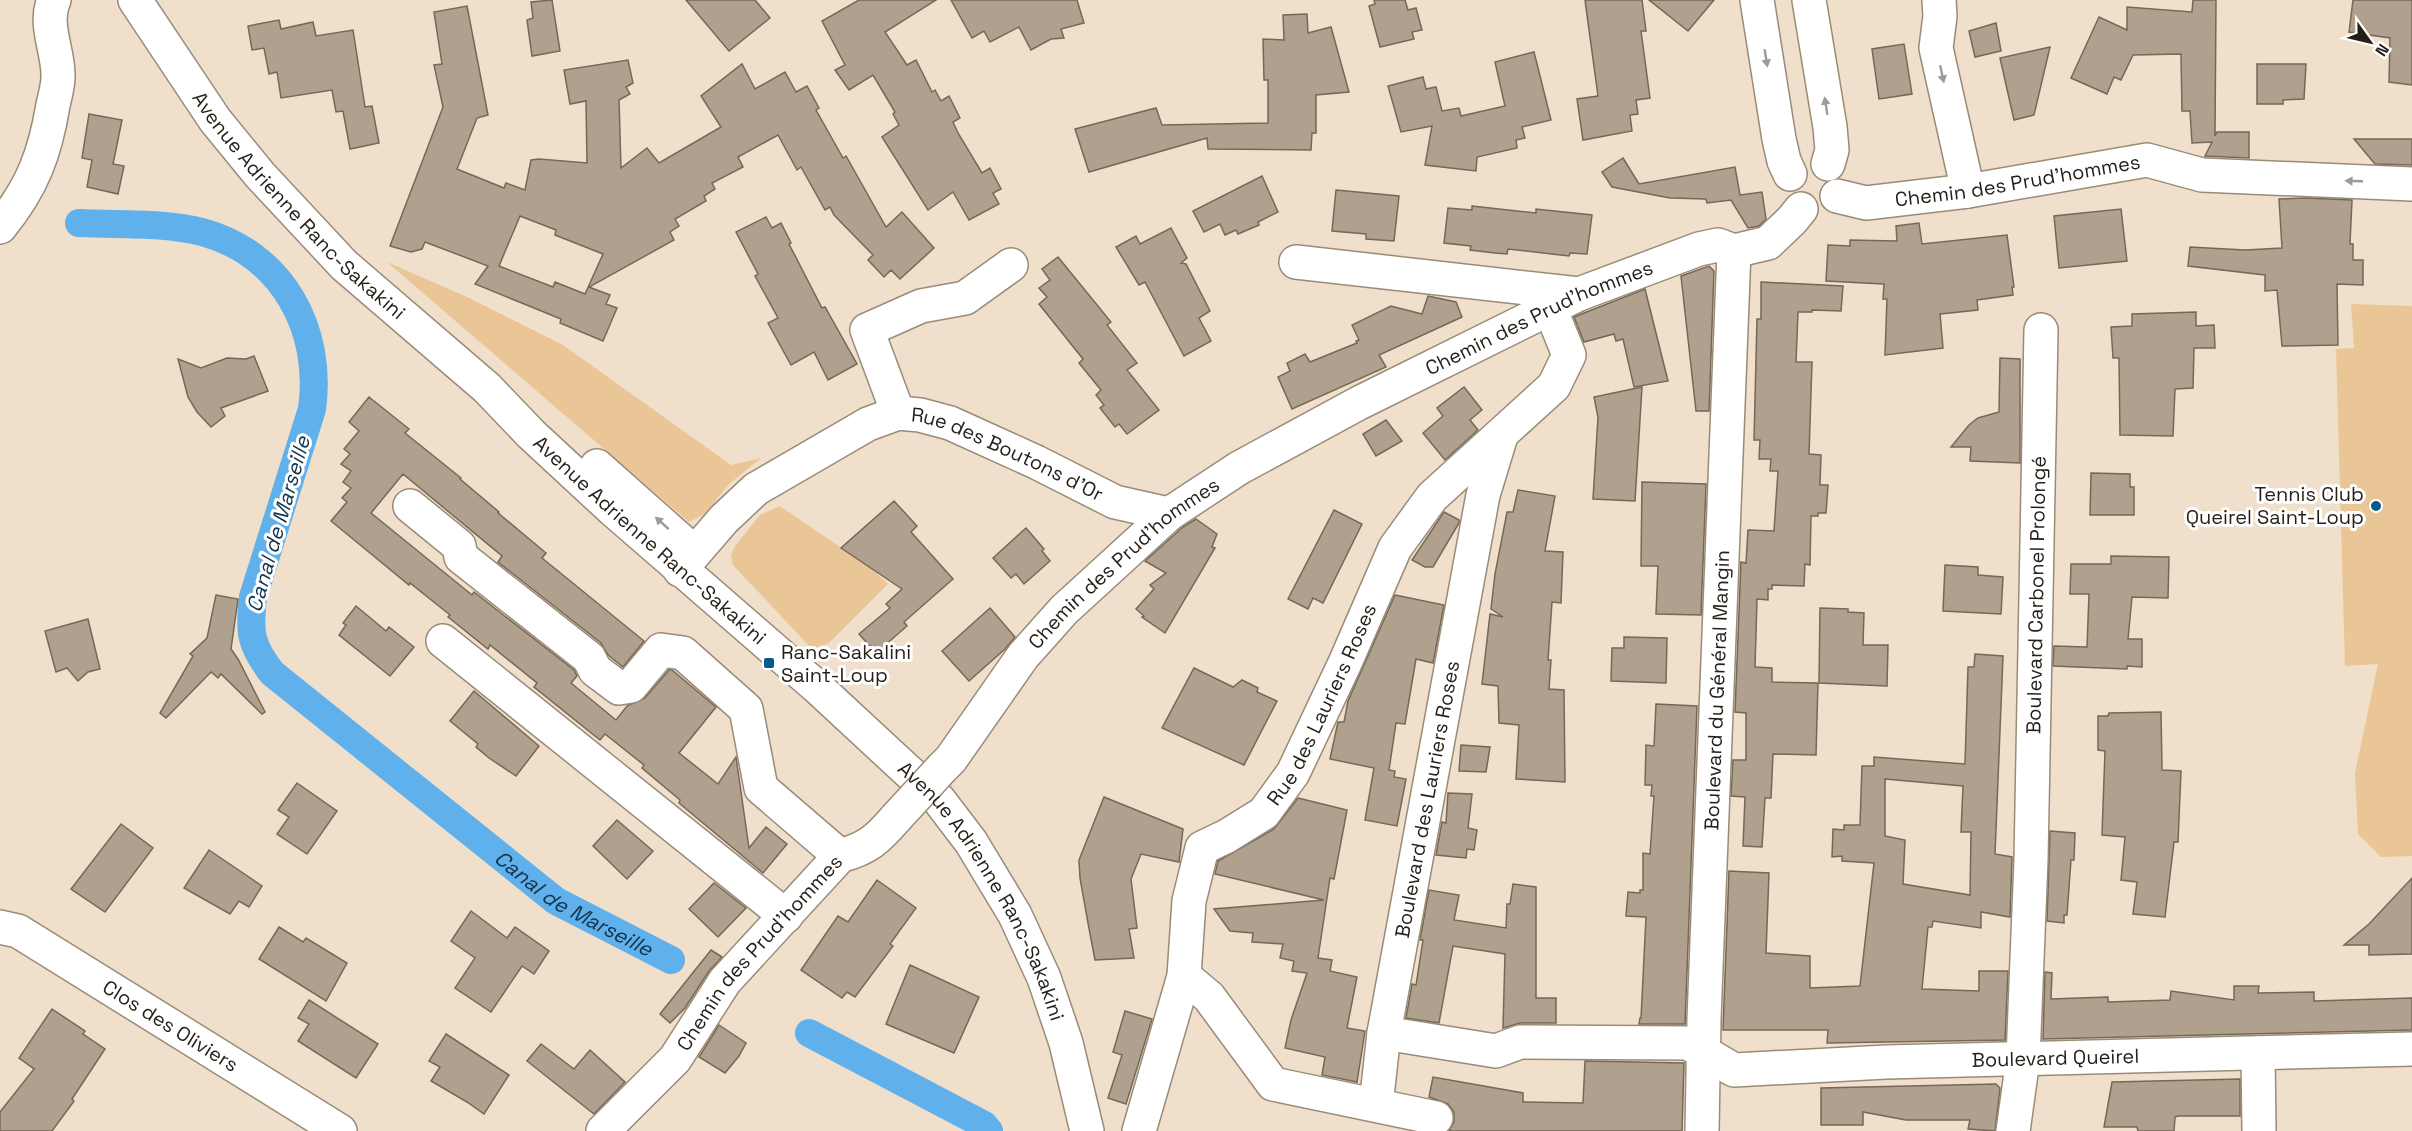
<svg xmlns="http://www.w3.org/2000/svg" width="2412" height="1131" font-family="'Space Grotesk',sans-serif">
<rect width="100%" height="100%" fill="#efdfcb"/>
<g fill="#eac697">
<path d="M387,262L467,297L563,345L731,465L761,458L728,485L705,514L689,522Z"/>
<path d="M2351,304L2412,306V856L2381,857L2358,834L2355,773L2378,664L2345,666L2336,349L2354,348Z"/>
<path d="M780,506L872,569L888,584L829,643L812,649L733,565L731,555L735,546L760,515Z"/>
</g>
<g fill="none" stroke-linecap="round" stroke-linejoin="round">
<g stroke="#60b0eb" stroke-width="28">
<path id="s1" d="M79,223C119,225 165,222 202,232C283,254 323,330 312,409L253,597C249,633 250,644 272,673L556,901L671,960"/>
<path d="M809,1033L984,1125L989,1131"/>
</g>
</g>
<g fill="#b0a18e" stroke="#766856" stroke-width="1.5" fill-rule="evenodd">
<path d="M552,0L560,51L532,56L527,20L533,18L531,2Z"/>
<path d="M686,0H755L770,18L729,51Z"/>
<path d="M859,0H936L885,32L907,65L916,60L932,92L935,90L941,101L949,96L960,118L953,122L958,133L982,173L990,168L1001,189L993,193L999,204L969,220L953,192L928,210L882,137L899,125L893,114L895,112L873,75L849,90L835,70L845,65L822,21Z"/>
<path d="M951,0H1077L1084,23L1061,29L1064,38L1051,39L1031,50L1019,27L990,42L984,31L972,38Z"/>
<path d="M1374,0H1405L1408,10L1416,8L1422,30L1412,32L1414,39L1380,47L1369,6L1375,4Z"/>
<path d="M1585,0H1642L1646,31H1641L1650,98L1636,100L1638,114L1630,115L1632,131L1583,140L1577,99L1598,96Z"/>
<path d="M1649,0H1714L1688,31Z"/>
<path d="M2193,0H2216L2215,136L2217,132H2249V158L2205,156L2212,142L2192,143L2190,111H2182L2181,54L2133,55L2121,80L2114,77L2107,94L2071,78L2099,17L2127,30V7L2192,12Z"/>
<path d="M2353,0H2412V85L2389,82L2390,38L2349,32Z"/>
<path d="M467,6L488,115L477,118L457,169L504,188L506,183L525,190L531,160L539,159L587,163L586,101L570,104L564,70L628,60L633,83L626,87L630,94L619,100L621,168L647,148L659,163L721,127L701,96L742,64L755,89L785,72L796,92L807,86L819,108L816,110L843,158L846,156L886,227L902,212L934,248L900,279L891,270L884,277L868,260L873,255L834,215L830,207L825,210L801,167L797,170L778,135L738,157L743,167L712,183L715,189L704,196L706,201L675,219L679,226L670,232L674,240L589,287L610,295L606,304L617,308L603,341L560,323L561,319L475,284L488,266L425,242L422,249L411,252L390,246L443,107L434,65L442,64L434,12ZM520,216L556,230L555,235L603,254L585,294L555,282L553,287L499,266Z"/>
<path d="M1307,14L1308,33L1331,27L1349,92L1316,95V133H1312L1311,150L1208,149L1207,138L1089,172L1075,129L1156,108L1162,125L1268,123V80H1264L1263,39L1284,40L1283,15Z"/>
<path d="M279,20L281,29L313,22L316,36L353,30L365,107L372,106L379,143L350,149L343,111L336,112L332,90L281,98L277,72L269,74L264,48L252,50L248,26Z"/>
<path d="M1996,23L2001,51L1975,57L1969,31Z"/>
<path d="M1904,44L1912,94L1879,99L1872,49Z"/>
<path d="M2050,47L2034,115L2014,120L2000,58Z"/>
<path d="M1534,52L1551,120L1522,127L1525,138L1516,140L1517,148L1477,157L1476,171L1425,165L1432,126L1401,132L1388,86L1423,77L1426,89L1436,87L1442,111L1459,108L1461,116L1505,106L1495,62Z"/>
<path d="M2257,64H2306L2304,99L2283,100V104H2257Z"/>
<path d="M89,114L122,120L113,164L124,166L118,194L87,187L92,160L82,158Z"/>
<path d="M2354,139H2412V165L2375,164Z"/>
<path d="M1623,158L1639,184L1735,167L1740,195L1762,192L1766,219L1759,226L1748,228L1731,200L1707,203L1706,199L1670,198L1612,187L1602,172Z"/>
<path d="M1262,176L1278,212L1258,222L1259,225L1238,234L1236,230L1225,235L1220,224L1204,232L1193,211Z"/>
<path d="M1336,190L1399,196L1394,241L1366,239V234L1332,231Z"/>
<path d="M2305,198L2352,200L2350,244H2353V260H2363V285L2337,284L2338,345L2282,346L2277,290L2265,291V275L2188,266L2190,247L2245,250L2282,248L2279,199Z"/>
<path d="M1472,206L1536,213V209L1592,215L1587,254L1570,253L1569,256L1508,249L1507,254L1495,253L1470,250L1471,246L1444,243L1448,208L1472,210Z"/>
<path d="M2121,209L2127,261L2059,268L2054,216Z"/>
<path d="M766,217L772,228L781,223L791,243L789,244L822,308L825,307L857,364L828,380L814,352L791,365L768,323L778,318L755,276L758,274L736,232Z"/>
<path d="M1919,223L1922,244L2007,235L2014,287H2012L2013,295L1977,300L1978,310L1940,314L1943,348L1885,355L1887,299H1883L1884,284L1826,281L1828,245L1850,246V240L1897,241L1896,226Z"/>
<path d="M1171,228L1187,258L1181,263L1186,264L1210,311L1199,318L1211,341L1184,356L1145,282L1139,285L1116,247L1136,236L1140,244Z"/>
<path d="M1058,257L1111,322L1107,325L1137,363L1127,370L1159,410L1127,434L1119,424L1115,427L1100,408L1104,405L1096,395L1101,390L1079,363L1083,359L1039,304L1047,297L1039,288L1050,280L1042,269Z"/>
<path d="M1709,266L1714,271L1709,411H1696L1681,276Z"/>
<path d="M1761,282L1843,286L1841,311L1812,310V312H1798L1796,362H1812L1809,454L1821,455L1820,485H1828L1826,513H1818V516H1811L1810,565L1805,564L1804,586L1772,585V589H1768V600L1757,599L1755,667L1772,668V682L1818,683L1816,755L1773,754L1771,798H1765L1762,847L1743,846L1745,797L1731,796L1733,760H1746V713L1735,712L1741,562L1746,563L1748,530L1774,531L1778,471H1770L1771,459H1759L1760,440H1754L1757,319H1761Z"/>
<path d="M1645,289L1668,381L1634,387L1623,339L1616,341L1614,334L1584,342L1574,317Z"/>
<path d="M1428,296L1456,302L1462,317L1379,355L1386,367L1292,409L1278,377L1290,371L1287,363L1305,354L1310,362L1357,343L1356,341L1359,340L1352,325L1391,306L1422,314Z"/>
<path d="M2196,312V326L2214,325L2215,348H2194L2193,388L2175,389L2173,436L2120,435L2119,358H2113L2111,327L2132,326V314Z"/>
<path d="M254,356L268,391L221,408L225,416L211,427L197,412L188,397L178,359L201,368L227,358L246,359Z"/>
<path d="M2000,358L2020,359V463L1970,461L1971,447H1951L1969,425L1978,418L1999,412Z"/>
<path d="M1464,387L1482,410L1470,420L1478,430L1445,460L1423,433L1443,416L1437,408Z"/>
<path d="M1642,387L1635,501L1593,499L1598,417L1594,397Z"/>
<path d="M369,397L409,429L405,433L461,478L460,479L499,512L498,513L546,553L542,558L644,641L623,667L608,655L601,643L498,562L502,556L403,474L371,513L472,595L474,592L574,670L577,676L571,683L616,720L627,706L645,698L669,670H672L716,707L679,753L718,784L736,757L749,848L766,827L787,844L763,873L679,803L680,800L642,768L644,765L605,734L600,740L534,687L537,683L490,645L488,649L448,617L450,615L410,583L409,585L331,521L347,502L342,498L351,488L343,482L351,471L341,464L350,454L344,449L359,431L349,422Z"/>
<path d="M1386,420L1402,441L1376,456L1363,434Z"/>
<path d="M2091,473L2130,474V487H2134V515H2090Z"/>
<path d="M1642,482L1706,484L1701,615L1656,614L1658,566H1641Z"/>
<path d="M1518,490L1555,496L1545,551L1563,552L1561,603L1552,602L1548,660H1551L1549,689L1564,690L1565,782L1516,779L1519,725L1499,723L1498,686L1482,684L1490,614L1503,617L1491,609L1495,574L1507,512H1513Z"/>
<path d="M894,501L917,526L911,532L953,579L904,622L907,626L876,653L859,634L890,608L886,604L902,589L841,548Z"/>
<path d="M1334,510L1362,524L1323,603L1313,598L1308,609L1288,599Z"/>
<path d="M1444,512L1459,520V523L1433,567H1425L1412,560Z"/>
<path d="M1196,519L1217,534L1212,547L1215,548L1165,633L1142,617L1144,616L1136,609L1154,589L1150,585L1166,573L1145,561L1183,527Z"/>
<path d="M1026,528L1044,549L1042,551L1050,561L1024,584L1016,574L1011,578L993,558Z"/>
<path d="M2111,556L2169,557L2168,598L2132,597L2128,639H2142V667L2127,666V669L2053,666L2054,646L2087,647L2089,594H2070L2071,564H2111Z"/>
<path d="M1945,565L1978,567V575L2003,577L2001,614L1943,611Z"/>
<path d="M216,595L238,599L231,649L238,659L265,712L262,714L221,674L218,678L211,672L166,718L160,713L193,656L190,654L207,638Z"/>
<path d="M1395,595L1444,605L1433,663L1416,659L1405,724L1396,723L1389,770L1395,771L1394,777L1406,779L1397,826L1365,820L1374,768L1330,759L1338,722H1344L1348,701Z"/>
<path d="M356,606L386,631L389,627L414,647L390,676L339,635L346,625L343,623Z"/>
<path d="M990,608L1015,637L1005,649L969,681L942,651Z"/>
<path d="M1820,608L1848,609V612L1864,613L1863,645H1888L1887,686L1819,683Z"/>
<path d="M88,619L100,669L88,672L78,681L67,668L56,672L45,631Z"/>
<path d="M1624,637L1667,638L1666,683L1611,681L1612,648H1624Z"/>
<path d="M1975,654L2003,656L1995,854L2012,857L2010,917L1981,912V928L1933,921L1932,927H1928L1922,989L1979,991V971H2008L2005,1040L1827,1043L1828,1030H1723L1729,871L1769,873L1766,953L1810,956V988L1860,986L1874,863L1842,861V856L1832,857L1833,829L1844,830V825H1860L1862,766H1874V757L1965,764L1968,667H1974ZM1885,779L1963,786L1961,832H1971L1970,895L1903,884L1905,840L1885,836Z"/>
<path d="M1194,668L1233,687L1242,680L1258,688L1257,692L1277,701L1244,765L1162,728Z"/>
<path d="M474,691L539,746L516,776L489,758L476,747L478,744L450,721Z"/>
<path d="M1656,704L1697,706L1685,1024H1639L1640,1018H1641L1646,917L1626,916L1628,892L1640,893V890H1643V853L1650,854L1654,796H1651L1652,785H1645L1646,745L1654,746Z"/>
<path d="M2161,712L2162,770L2181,771L2178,842H2174L2165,917L2133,914L2137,882L2121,880L2125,837L2102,835L2105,751L2098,750V716H2108L2109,713Z"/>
<path d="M1461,745L1490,747L1486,772L1459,771Z"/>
<path d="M297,783L337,811L307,854L277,834L289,817L278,810Z"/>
<path d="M1448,793L1472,794L1468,828L1477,830L1474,850L1467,849L1466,858L1436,855L1442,822L1446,823Z"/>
<path d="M1104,797L1183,829L1179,862L1141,854L1131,879L1137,928L1129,929L1134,958L1095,960L1088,923L1080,878L1079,860Z"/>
<path d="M1298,798L1347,810L1334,879L1330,878L1318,958L1332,960L1330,971L1357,977L1347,1028L1365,1031L1357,1082L1322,1075L1325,1057L1285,1048L1291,1020L1307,973L1292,971L1294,961L1280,958L1283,944L1252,942L1253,933L1230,931L1214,909L1324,900L1215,874L1218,861L1274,829Z"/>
<path d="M617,820L653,851L627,879L593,846Z"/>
<path d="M121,824L153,848L105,912L71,889Z"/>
<path d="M2050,831L2075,833L2074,860H2071L2067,915H2064V923L2047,921Z"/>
<path d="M209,850L262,886L249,907L239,901L230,914L184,888Z"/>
<path d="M2412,878V954L2369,955V945H2344L2369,924Z"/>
<path d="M877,880L916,908L890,944L893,946L855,997L847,992L842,998L801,970L838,916L848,922Z"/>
<path d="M714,883L746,908L718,937L689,909Z"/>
<path d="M1513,884L1536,887V998H1556V1023H1520L1503,1028L1505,954L1453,946L1439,1023L1406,1018L1412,984L1416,985L1423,940H1420L1429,890L1459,895L1454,920L1506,928L1507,904H1510Z"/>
<path d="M471,911L507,938L515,927L549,951L534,974L522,966L491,1012L455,988L475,958L451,941Z"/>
<path d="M279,927L303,942L306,938L347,963L326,1001L259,959Z"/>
<path d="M711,950L722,957L709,971L685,1008L670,1023L660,1014Z"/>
<path d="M910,965L979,997L954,1053L886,1024Z"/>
<path d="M2045,972L2052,973L2051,999L2108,997V1002L2170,1000L2171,991L2234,1000V986H2259L2258,993L2314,992V1001L2412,998V1030L2043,1039Z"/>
<path d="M309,1000L378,1044L356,1078L298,1041L309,1024L298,1018Z"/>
<path d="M52,1009L85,1031L83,1034L105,1049L72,1099L74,1101L52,1131H0V1112L34,1069L19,1058Z"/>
<path d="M1125,1011L1152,1019L1126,1104L1108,1098L1122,1055L1113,1052Z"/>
<path d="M719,1025L746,1043L739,1056L725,1073L699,1057Z"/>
<path d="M446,1034L509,1075L484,1114L467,1102L431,1081L440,1067L429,1061Z"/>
<path d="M541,1044L574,1069L590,1050L625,1082L594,1114L527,1061Z"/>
<path d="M1585,1061L1684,1063L1682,1131H1449L1454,1122V1112L1448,1104L1429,1097L1433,1077L1523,1093V1102L1583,1103Z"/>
<path d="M2240,1079V1116H2178L2175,1117L2174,1131H2138L2137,1127H2104L2112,1082Z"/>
<path d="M1996,1084L2000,1088L1995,1131L1968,1129L1970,1120H1906L1863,1112V1125H1821V1088Z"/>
</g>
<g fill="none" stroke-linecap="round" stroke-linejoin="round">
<g stroke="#9a8b79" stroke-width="36">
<g id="street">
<path d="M1757,0L1779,139L1784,161L1790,174"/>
<path d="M1809,0L1830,127L1832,150L1828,164"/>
<path d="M1939,0L1940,16L1936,48L1968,191"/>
<path id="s2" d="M1837,196L1866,203L1968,191L2147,160L2202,175L2412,184"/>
<path d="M0,227C32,188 45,154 53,105C55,96 58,86 58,77C59,52 43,24 54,0"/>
<path d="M1296,262L1579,294"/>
<path d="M898,413L867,330L921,306L965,298L1011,265"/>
<path d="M410,506L459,546L461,557L589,658L595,670L619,688L631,686L661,650L683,653L746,709L761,788L840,856"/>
<path id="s3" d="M680,570L724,519L756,489L868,424L898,413L920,415L950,423L1036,462L1115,502L1169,514"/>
<path d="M443,641L786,916"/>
<path id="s4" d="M942,768L951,759L1023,656L1064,610L1169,514L1239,468L1359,403L1579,294L1699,249L1718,245L1734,251L1768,243L1792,220L1801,209"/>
<path id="s5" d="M0,927L18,931L340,1131"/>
<path d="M1184,976L1209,997L1273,1084L1436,1118"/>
<path id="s6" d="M1384,1033L1496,1051L1520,1042L1688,1043L1734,1070L1886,1062L2412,1049"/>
<path d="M2258,1053L2259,1131"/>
<path id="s7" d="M1376,1105L1384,1033L1483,495L1501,436"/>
<path id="s8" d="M603,1131L675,1059L725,981L840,856C868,848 877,840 896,818"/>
<path id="s9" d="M1139,1131L1184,976L1189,901L1202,848L1227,836L1264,813L1293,773L1345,663L1395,548L1432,497L1554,386L1569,355L1550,308"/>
<path id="s10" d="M1702,1131L1704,1019L1734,251"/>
<path id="s11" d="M2013,1131L2023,1059L2031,860L2041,330"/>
</g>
</g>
<g stroke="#9a8b79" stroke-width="36">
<g id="secondary">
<path id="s12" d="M135,0L215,120L260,175L344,265L487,388L531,434L612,509L817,687L939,800L971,842L1015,915L1044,978L1066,1043L1087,1131"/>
<path d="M597,466L686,545"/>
</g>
</g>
<use href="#street" stroke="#fff" stroke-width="33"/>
<use href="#secondary" stroke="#fff" stroke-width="33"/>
<g stroke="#9a8b79" stroke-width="36" stroke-linecap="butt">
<path id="street-bridge" d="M896,818L942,768"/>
</g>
<use href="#street-bridge" stroke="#fff" stroke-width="33"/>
</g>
<defs><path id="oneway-solid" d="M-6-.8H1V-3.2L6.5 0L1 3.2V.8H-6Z" transform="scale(1.5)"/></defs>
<g fill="#9d9a97">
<use href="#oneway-solid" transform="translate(1766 58) rotate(81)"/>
<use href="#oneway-solid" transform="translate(1942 74) rotate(78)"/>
<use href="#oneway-solid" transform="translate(1826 106) rotate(-99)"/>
<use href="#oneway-solid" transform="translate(2354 181) rotate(-178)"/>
<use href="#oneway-solid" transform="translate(662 523) rotate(-138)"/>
</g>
<g fill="#045b8d" stroke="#fff" stroke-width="2">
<circle cx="2376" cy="506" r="6"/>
<rect x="763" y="657" width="12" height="12" rx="3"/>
</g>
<g text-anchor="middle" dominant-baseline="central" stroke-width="6" stroke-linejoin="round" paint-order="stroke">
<g font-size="20" fill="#251f18" stroke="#fff">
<text stroke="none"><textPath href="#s2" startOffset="183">Chemin des Prud'hommes</textPath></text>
<text stroke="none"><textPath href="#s12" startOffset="264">Avenue Adrienne Ranc-Sakakini</textPath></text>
<text stroke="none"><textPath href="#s4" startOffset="762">Chemin des Prud'hommes</textPath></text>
<text stroke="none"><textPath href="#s3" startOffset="390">Rue des Boutons d'Or</textPath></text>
<text stroke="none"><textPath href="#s12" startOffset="750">Avenue Adrienne Ranc-Sakakini</textPath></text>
<text stroke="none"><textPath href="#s4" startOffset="276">Chemin des Prud'hommes</textPath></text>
<text stroke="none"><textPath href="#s11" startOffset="537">Boulevard Carbonel Prolongé</textPath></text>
<text stroke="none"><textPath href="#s10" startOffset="441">Boulevard du Général Mangin</textPath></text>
<text stroke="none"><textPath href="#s9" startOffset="486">Rue des Lauriers Roses</textPath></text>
<text stroke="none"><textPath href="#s7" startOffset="310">Boulevard des Lauriers Roses</textPath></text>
<text stroke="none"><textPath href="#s12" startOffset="1239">Avenue Adrienne Ranc-Sakakini</textPath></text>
<text stroke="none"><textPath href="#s8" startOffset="238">Chemin des Prud'hommes</textPath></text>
<text stroke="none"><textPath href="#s5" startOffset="198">Clos des Oliviers</textPath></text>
<text stroke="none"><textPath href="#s6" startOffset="682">Boulevard Queirel</textPath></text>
</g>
<g font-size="20" fill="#251f18" stroke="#fff" text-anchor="end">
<text x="2364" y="494">Tennis Club<tspan x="2364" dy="23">Queirel Saint-Loup</tspan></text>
<text x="781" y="652" text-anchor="start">Ranc-Sakalini<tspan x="781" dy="23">Saint-Loup</tspan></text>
</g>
<g font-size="21" font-style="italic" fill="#11344c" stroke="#fff">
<text transform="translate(278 524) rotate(-74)">Canal de Marseille</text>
<text stroke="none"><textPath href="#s1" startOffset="1011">Canal de Marseille</textPath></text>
</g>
</g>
<g transform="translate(2370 42) rotate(124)" stroke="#ffffff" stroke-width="4.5" paint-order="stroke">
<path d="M0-4.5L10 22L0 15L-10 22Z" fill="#251f18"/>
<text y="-9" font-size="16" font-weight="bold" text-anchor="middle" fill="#251f18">N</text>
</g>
</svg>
